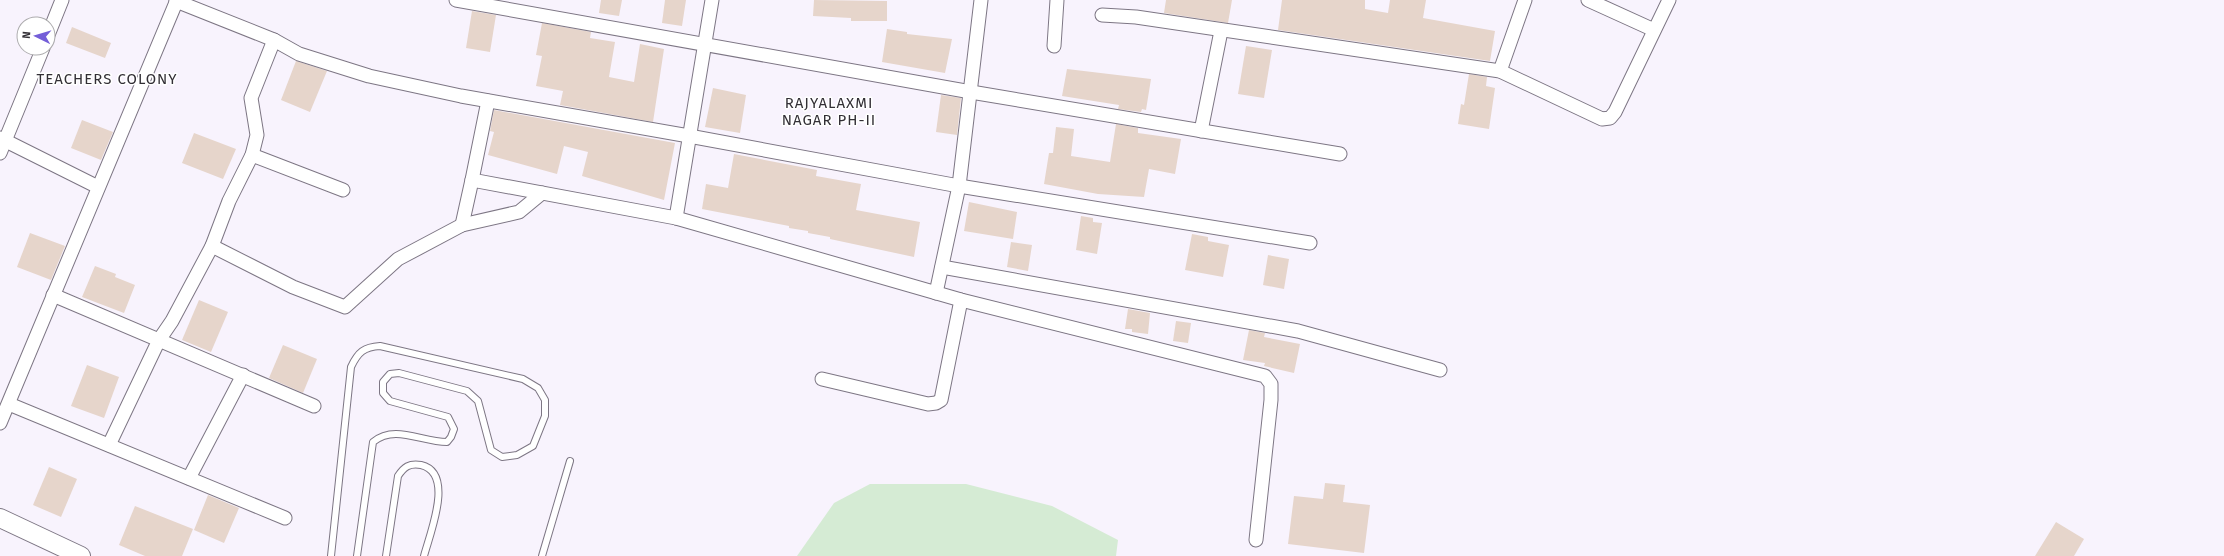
<svg xmlns="http://www.w3.org/2000/svg" width="2224" height="556" font-family="'Fira Sans',sans-serif">
<rect width="100%" height="100%" fill="#f8f3fd"/>
<path fill="#d5ebd4" d="M870,484H966L1052,506L1118,540L1116,556H797L834,503Z"/>
<g fill="#e6d5cb">
<path d="M601,0H622L619,16L599,13Z"/>
<path d="M665,0H686L682,26L662,23Z"/>
<path d="M814,0L887,1V21H851V18L813,16Z"/>
<path d="M1166,0H1232L1228,23L1164,13Z"/>
<path d="M1282,0H1365V9L1388,13L1390,0H1426L1423,18L1495,31L1490,61L1278,30Z"/>
<path d="M472,11L496,15L490,52L466,48Z"/>
<path d="M542,23L591,32L590,38L615,42L609,77L634,82L640,44L664,49L653,122L560,105L563,91L536,86L542,56L536,55Z"/>
<path d="M72,27L111,43L105,58L66,43Z"/>
<path d="M887,29L907,32V34L952,39L945,73L882,62Z"/>
<path d="M1246,46L1272,50L1264,98L1238,94Z"/>
<path d="M296,61L327,71L310,112L281,100Z"/>
<path d="M1067,69L1151,79L1146,110L1142,109L1141,112L1118,109L1119,105L1062,96Z"/>
<path d="M1469,74L1487,77L1486,86L1495,88L1489,129L1458,124L1461,104L1464,105Z"/>
<path d="M713,88L746,95L740,133L705,127Z"/>
<path d="M941,95L961,98L957,135L936,132Z"/>
<path d="M494,110L675,143L664,200L582,176L588,152L564,146L557,174L488,155L494,132L490,131Z"/>
<path d="M82,120L113,132L101,160L71,148Z"/>
<path d="M1116,124L1138,128V133L1181,139L1175,174L1149,169L1144,197L1098,194L1044,184L1049,153H1053L1056,127L1074,129L1071,156L1110,162Z"/>
<path d="M194,133L236,149L223,179L182,163Z"/>
<path d="M734,154L817,170L816,176L861,184L856,210L920,222L914,257L830,239V237L808,233V231L789,228V226L702,209L706,184L728,188Z"/>
<path d="M969,202L1017,212L1013,239L964,231Z"/>
<path d="M1081,216L1093,218V222L1102,223L1097,254L1076,250Z"/>
<path d="M30,233L65,246L51,280L17,267Z"/>
<path d="M1192,234L1208,237V241L1229,245L1223,277L1185,270Z"/>
<path d="M1011,242L1032,245L1028,271L1007,267Z"/>
<path d="M1268,255L1289,259L1284,289L1263,285Z"/>
<path d="M95,266L116,274L115,277L135,285L124,313L82,297Z"/>
<path d="M199,300L228,312L211,352L182,340Z"/>
<path d="M1128,309L1150,313L1148,334L1132,332V329H1125Z"/>
<path d="M1176,321L1191,323L1188,343L1173,341Z"/>
<path d="M1249,330L1265,333L1264,337L1300,344L1294,373L1264,366L1265,363L1243,360Z"/>
<path d="M283,345L317,359L303,393L269,378Z"/>
<path d="M87,365L119,377L104,418L71,406Z"/>
<path d="M49,467L77,479L61,517L33,505Z"/>
<path d="M1325,483L1345,485L1343,502L1370,505L1364,553L1288,544L1294,496L1323,499Z"/>
<path d="M208,495L239,508L224,543L194,530Z"/>
<path d="M135,506L193,529L182,556H145L119,545Z"/>
<path d="M2056,522L2084,539L2074,556H2035Z"/>
</g>
<g fill="none" stroke-linecap="round" stroke-linejoin="round">
<g stroke="#7d7684" stroke-width="8">
<g id="service">
<path d="M331,556L351,367C358,352 364,347 380,346L523,379L538,388L545,400V416L533,446L517,455L502,457L491,450L478,401L467,391L399,373L390,374L383,382V393L390,401L448,417L454,429L451,437L447,442C421,442 395,424 373,442L357,556"/>
<path d="M386,556L398,476C404,467 409,463 421,465C455,473 430,533 424,556"/>
<path d="M542,556L570,461"/>
</g>
</g>
<g stroke="#7d7684" stroke-width="15">
<g id="minor">
<path d="M456,0L971,92L1340,154"/>
<path d="M1588,0L1654,30"/>
<path d="M176,1L274,40L299,54L369,76L461,96L689,136L959,186L1310,243"/>
<path d="M1102,15L1136,17L1500,71L1602,119L1610,118L1615,112L1669,0"/>
<path d="M48,35L62,0"/>
<path d="M1054,46L1057,0"/>
<path d="M1500,71L1525,0"/>
<path d="M488,101L472,180L676,218L961,300L1265,376L1271,384V400L1256,540"/>
<path d="M1201,131L1221,31"/>
<path d="M0,138L98,187"/>
<path d="M0,153L43,48"/>
<path d="M252,155L257,135L251,98L274,40"/>
<path d="M676,218L712,0"/>
<path d="M462,225L472,180"/>
<path d="M212,246L293,287L345,307L398,259L462,225L519,212L542,193"/>
<path d="M942,267L1298,331L1440,370"/>
<path d="M936,293L959,186L981,0"/>
<path d="M53,295L314,406"/>
<path d="M822,379L928,404L936,403L941,400L961,300"/>
<path d="M9,404L285,518"/>
<path d="M0,423L177,0"/>
<path d="M109,445L159,340L172,321L212,246L229,201L252,155L343,190"/>
<path d="M189,478L243,375"/>
</g>
</g>
<g stroke="#7d7684" stroke-width="20">
<path id="secondary" d="M0,518L81,556"/>
</g>
<use href="#service" stroke="#fff" stroke-width="6"/>
<use href="#minor" stroke="#fff" stroke-width="13"/>
<use href="#secondary" stroke="#fff" stroke-width="18"/>
</g>
<g text-anchor="middle" dominant-baseline="central" stroke-width="3" stroke-linejoin="round" paint-order="stroke">
<g font-size="15" letter-spacing="1" fill="#322f35" stroke="#fff">
<text x="107" y="79">TEACHERS COLONY</text>
<text x="829" y="103">RAJYALAXMI<tspan x="829" dy="17">NAGAR PH-II</tspan></text>
</g>
</g>
<g transform="translate(36 36) rotate(275)"><circle r="19" fill="#ffffff" stroke="#adacae"/>
<path d="M0-3L7 15L0 10L-7 15Z" fill="#745ed8"/>
<text y="-6" font-size="11" font-weight="bold" text-anchor="middle" fill="#322f35">N</text>
</g>
</svg>
